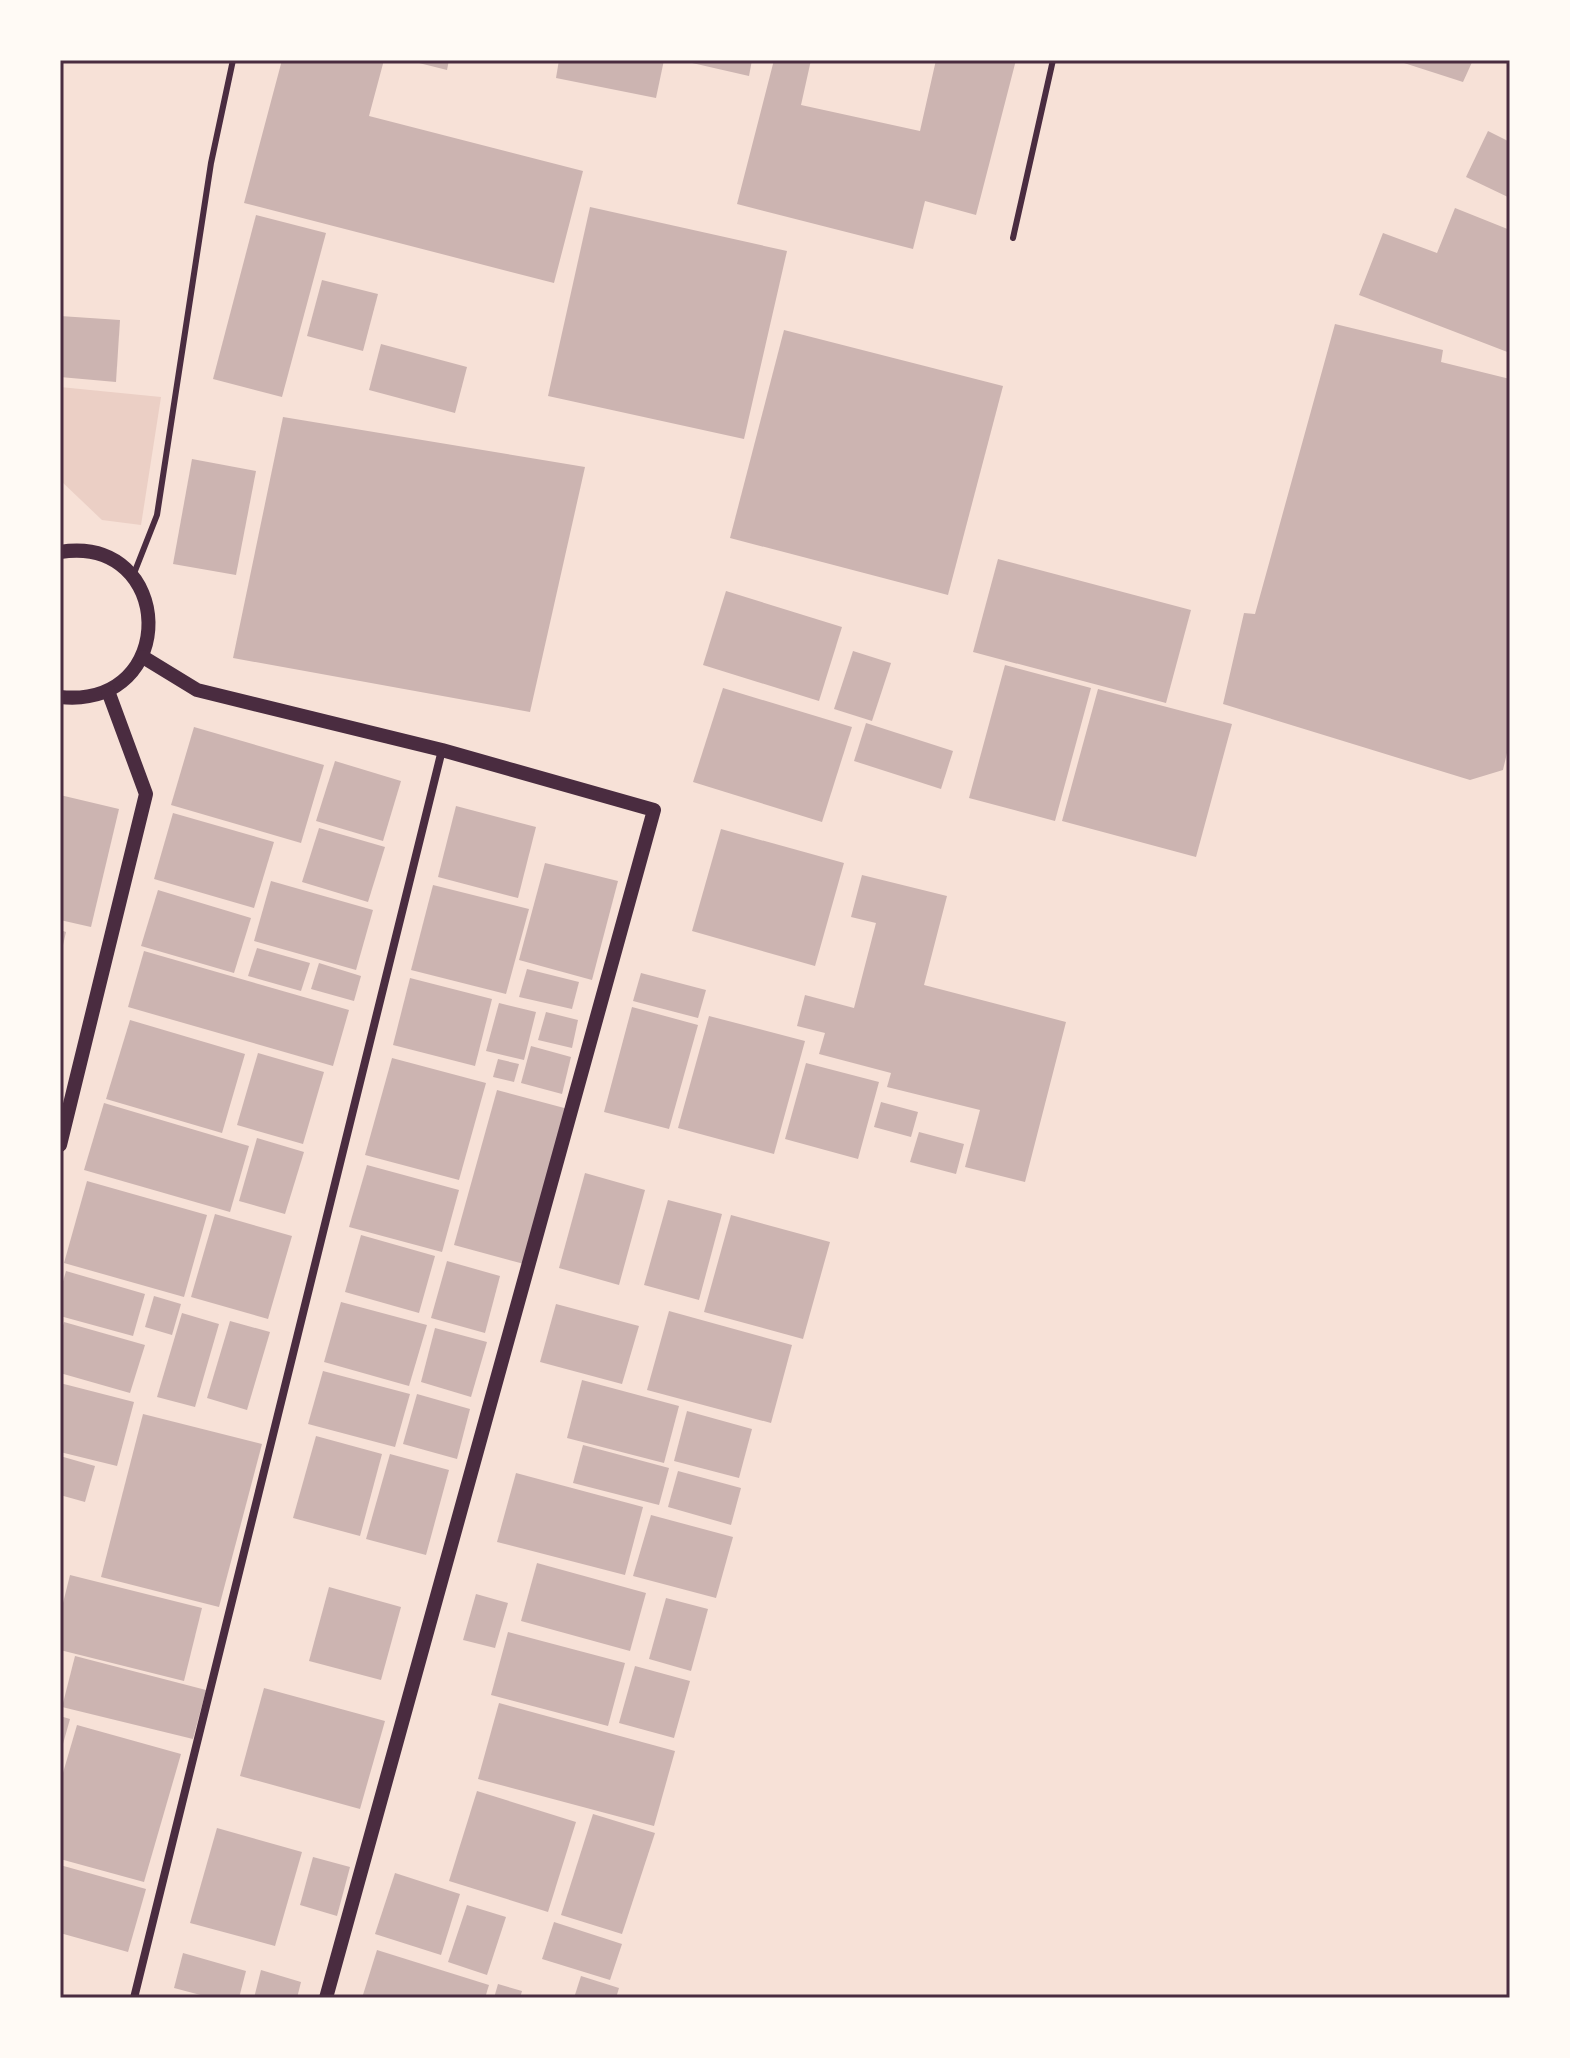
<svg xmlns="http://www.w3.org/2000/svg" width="1570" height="2058" font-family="Quicksand,sans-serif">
<rect width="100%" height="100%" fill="#f7e1d7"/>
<path fill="#ebcfc5" d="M60,387L161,397L141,525L102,520L60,480Z"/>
<g fill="#ccb4b1">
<path d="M282,60H384L369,116L583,171L554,283L244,203Z"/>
<path d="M407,60H449L447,70Z"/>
<path d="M559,60H664L656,98L556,78Z"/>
<path d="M679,60H752L749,76Z"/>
<path d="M774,60H811L801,105L920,131L936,60H1016L976,215L925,201L913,249L737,204Z"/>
<path d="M1405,60H1473L1463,82L1404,63Z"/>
<path d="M1488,131L1510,142V198L1466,177Z"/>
<path d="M590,207L787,251L744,439L548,396Z"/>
<path d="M1455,208L1510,230V353L1359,295L1383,233L1437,253Z"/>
<path d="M256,215L326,233L282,397L213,379Z"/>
<path d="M322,280L378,294L363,351L307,336Z"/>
<path d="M60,316L120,320L116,382L60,377Z"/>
<path d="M1335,324L1443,350L1441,362L1510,379V740L1503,770L1470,780L1223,704L1244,613L1255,614Z"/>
<path d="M784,330L1003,386L948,595L730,538Z"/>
<path d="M381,344L467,367L455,413L369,390Z"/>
<path d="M283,417L585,467L530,712L233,658Z"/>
<path d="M192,459L256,471L236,575L173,564Z"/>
<path d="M998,559L1191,610L1166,703L973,652Z"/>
<path d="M726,591L842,627L819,701L703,665Z"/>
<path d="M853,651L891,663L872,721L834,709Z"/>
<path d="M1005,665L1091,688L1055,821L969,798Z"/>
<path d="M723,688L852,727L822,822L693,782Z"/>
<path d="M1098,689L1232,724L1196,857L1062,821Z"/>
<path d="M866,723L953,751L941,789L854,761Z"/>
<path d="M194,727L324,765L301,843L171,805Z"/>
<path d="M335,761L401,781L383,841L316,821Z"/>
<path d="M60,795L119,809L91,927L60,920Z"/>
<path d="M456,806L536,827L518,898L438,877Z"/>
<path d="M173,813L274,842L254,908L154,879Z"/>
<path d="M319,828L385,847L368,902L302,882Z"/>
<path d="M721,829L844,863L815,966L692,931Z"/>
<path d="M545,863L618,881L592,980L519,960Z"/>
<path d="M862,875L947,896L924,985L1066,1022L1025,1182L965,1167L980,1110L887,1087L891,1073L819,1054L825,1033L797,1026L805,995L854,1008L876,923L851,917Z"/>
<path d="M271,881L373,910L356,970L254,941Z"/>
<path d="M433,885L529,909L506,994L411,970Z"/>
<path d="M158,890L251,918L234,973L141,946Z"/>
<path d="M60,930L66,932L61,954H60Z"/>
<path d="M257,948L310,963L301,991L248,976Z"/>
<path d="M144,951L349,1010L333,1066L128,1007Z"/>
<path d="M319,963L361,976L354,1001L311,989Z"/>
<path d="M527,969L579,982L572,1009L519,997Z"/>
<path d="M641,973L706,990L698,1018L633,1001Z"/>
<path d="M410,978L492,999L475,1066L393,1045Z"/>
<path d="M499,1003L536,1012L524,1060L486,1051Z"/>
<path d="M632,1007L698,1025L669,1129L604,1112Z"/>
<path d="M546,1012L578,1020L572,1048L538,1040Z"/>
<path d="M709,1016L805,1041L774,1154L678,1128Z"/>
<path d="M130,1020L245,1054L222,1133L106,1099Z"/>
<path d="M531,1046L571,1057L562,1094L521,1083Z"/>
<path d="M258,1053L324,1072L303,1144L237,1125Z"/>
<path d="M392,1058L486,1083L459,1180L365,1155Z"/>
<path d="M498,1059L519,1064L514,1082L493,1077Z"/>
<path d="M806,1063L879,1082L858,1159L785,1139Z"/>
<path d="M497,1090L568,1109L524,1264L454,1245Z"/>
<path d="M881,1102L918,1112L911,1137L874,1127Z"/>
<path d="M104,1103L249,1146L230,1212L84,1170Z"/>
<path d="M919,1132L964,1144L956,1174L910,1162Z"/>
<path d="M257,1138L304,1152L285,1214L239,1201Z"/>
<path d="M367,1165L459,1190L442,1252L349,1227Z"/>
<path d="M585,1173L645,1190L619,1285L559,1268Z"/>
<path d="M87,1181L207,1215L184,1297L64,1263Z"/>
<path d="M668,1200L722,1214L699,1300L644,1285Z"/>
<path d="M215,1214L292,1236L268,1319L191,1297Z"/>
<path d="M731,1215L830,1242L803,1339L704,1312Z"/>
<path d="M361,1235L435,1256L419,1313L345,1292Z"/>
<path d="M447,1261L500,1276L485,1333L431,1318Z"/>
<path d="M66,1271L145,1294L133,1336L60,1316V1292Z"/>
<path d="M154,1296L181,1304L172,1335L145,1327Z"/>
<path d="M341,1302L427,1325L409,1386L324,1362Z"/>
<path d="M556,1304L639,1326L622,1384L540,1362Z"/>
<path d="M669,1311L792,1345L771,1423L647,1390Z"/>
<path d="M182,1313L219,1324L195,1407L157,1397Z"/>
<path d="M230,1321L270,1332L247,1410L207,1398Z"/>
<path d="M64,1322L145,1345L130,1393L60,1373V1336Z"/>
<path d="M435,1328L487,1342L471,1397L421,1382Z"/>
<path d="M323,1371L410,1394L395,1447L308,1424Z"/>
<path d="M582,1380L679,1406L664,1463L567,1438Z"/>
<path d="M60,1383L134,1402L117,1466L60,1452Z"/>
<path d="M417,1394L470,1409L457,1459L403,1444Z"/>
<path d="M687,1411L752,1429L739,1478L674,1461Z"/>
<path d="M143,1414L262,1444L219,1607L101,1577Z"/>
<path d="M316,1436L382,1454L360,1536L293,1518Z"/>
<path d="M583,1445L669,1468L659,1505L573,1483Z"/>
<path d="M390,1454L449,1470L426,1555L366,1539Z"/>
<path d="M60,1456L95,1466L85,1502L60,1495Z"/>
<path d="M678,1471L741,1488L731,1525L668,1507Z"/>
<path d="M516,1473L643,1507L625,1575L497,1542Z"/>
<path d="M651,1515L733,1537L716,1598L633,1576Z"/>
<path d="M537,1563L646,1593L630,1651L521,1621Z"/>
<path d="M70,1575L202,1608L184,1681L60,1650V1615Z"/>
<path d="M329,1587L401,1607L381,1680L309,1661Z"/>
<path d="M476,1594L508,1603L495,1648L463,1640Z"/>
<path d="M666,1598L708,1609L691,1671L649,1659Z"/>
<path d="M508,1632L625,1663L608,1726L491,1695Z"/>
<path d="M75,1656L206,1690L193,1739L62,1707Z"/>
<path d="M635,1666L690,1681L674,1738L619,1723Z"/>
<path d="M264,1688L385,1721L360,1809L240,1776Z"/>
<path d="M499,1703L675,1751L654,1826L478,1779Z"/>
<path d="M60,1716L70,1719L61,1751H60Z"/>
<path d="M77,1725L181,1754L144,1882L60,1859V1783Z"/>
<path d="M477,1791L576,1822L548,1912L449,1881Z"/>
<path d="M593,1814L655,1833L622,1934L561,1915Z"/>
<path d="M217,1828L302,1852L275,1946L190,1923Z"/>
<path d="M313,1857L350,1867L337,1916L300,1905Z"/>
<path d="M60,1865L146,1889L128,1952L60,1933Z"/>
<path d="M395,1873L460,1894L441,1955L375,1934Z"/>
<path d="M467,1905L506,1917L487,1975L448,1962Z"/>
<path d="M554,1922L622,1944L610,1980L542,1959Z"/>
<path d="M377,1950L489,1985L485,1998H362Z"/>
<path d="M183,1953L246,1971L239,1998H212L174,1988Z"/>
<path d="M261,1970L301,1982L297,1998H254Z"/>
<path d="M581,1976L619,1988L616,1998H574Z"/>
<path d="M498,1984L522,1991L520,1998H494Z"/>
</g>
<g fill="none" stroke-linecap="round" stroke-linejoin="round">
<g stroke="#4a2c40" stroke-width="6">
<path d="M1013,238L1053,60"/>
<path d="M133,576L157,515L211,163L233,60"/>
</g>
<path stroke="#4a2c40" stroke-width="8" d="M134,1998L442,750"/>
<g stroke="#4a2c40" stroke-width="14">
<path d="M60,552C175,534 181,709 60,697"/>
<path d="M143,657L197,690L442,750L654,810L326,1998"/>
<path d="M60,1145L146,794L108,691"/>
</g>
</g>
<rect width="1570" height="2058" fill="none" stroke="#fffaf5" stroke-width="124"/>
<rect x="62" y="62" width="1446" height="1934" fill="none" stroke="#4a2c40" stroke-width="3"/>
</svg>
